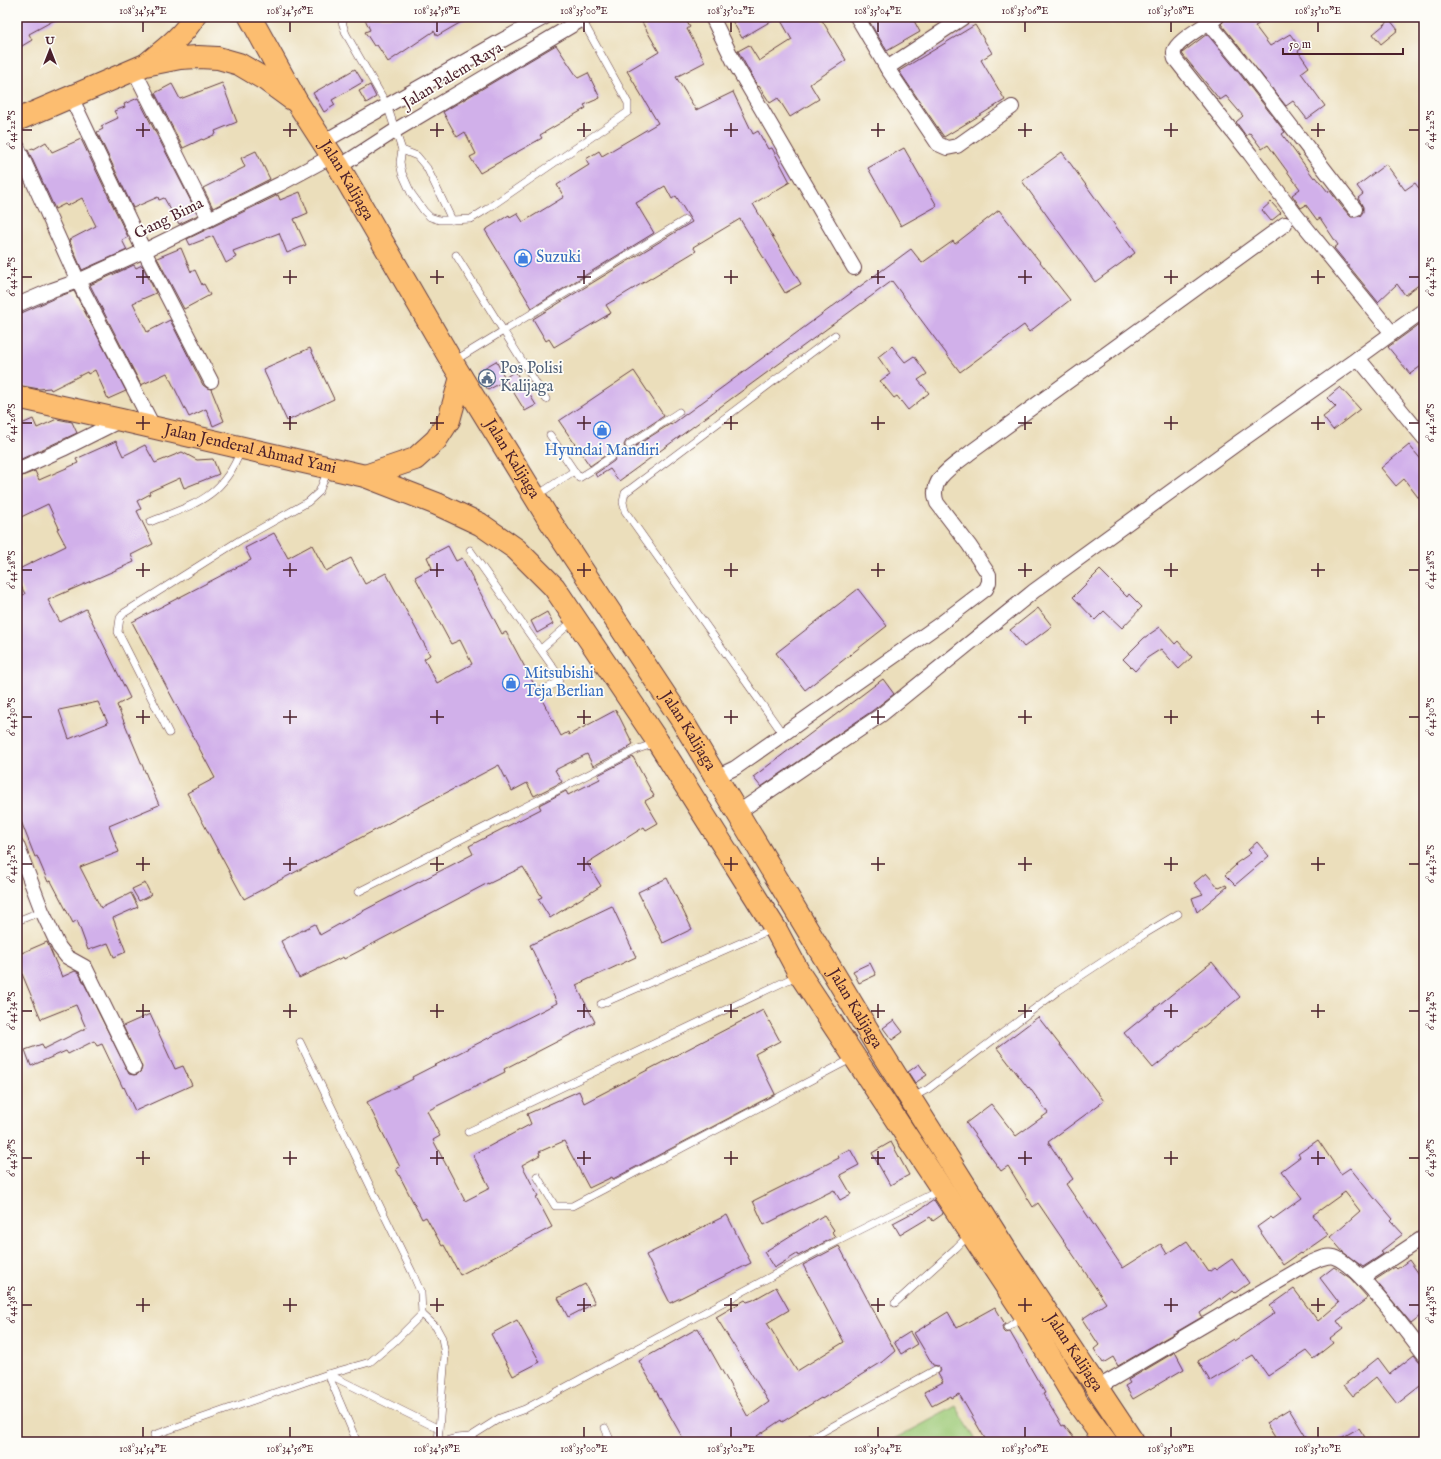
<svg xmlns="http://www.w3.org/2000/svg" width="1441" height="1459" font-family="'IM FELL English',serif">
<rect width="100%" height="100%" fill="#fdfcf7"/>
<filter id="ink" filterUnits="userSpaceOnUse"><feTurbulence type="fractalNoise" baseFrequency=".025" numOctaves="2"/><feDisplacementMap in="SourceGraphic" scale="8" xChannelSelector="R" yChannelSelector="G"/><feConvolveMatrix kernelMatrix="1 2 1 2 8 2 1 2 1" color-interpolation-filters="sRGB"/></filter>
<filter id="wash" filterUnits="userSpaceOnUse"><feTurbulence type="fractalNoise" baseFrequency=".012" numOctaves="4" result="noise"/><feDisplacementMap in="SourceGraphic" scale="16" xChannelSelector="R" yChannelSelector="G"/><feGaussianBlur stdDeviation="0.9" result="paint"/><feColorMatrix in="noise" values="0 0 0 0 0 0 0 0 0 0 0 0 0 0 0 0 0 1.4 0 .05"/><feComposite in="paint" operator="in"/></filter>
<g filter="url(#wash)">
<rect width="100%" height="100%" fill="#ebdebb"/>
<path fill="#9fcb79" stroke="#747552" d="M956,1406L977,1442H895L893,1440Z"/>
<g id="blocks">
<g fill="#d1b0ea" fill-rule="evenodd">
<path d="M17,17H60L29,34L32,40L17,49Z"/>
<path d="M364,17H470L437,36L434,31L388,62L377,45L374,46L365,32L370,30Z"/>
<path d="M639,17H684L690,27L687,29L705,62L676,77L696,110L733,92L753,134L758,131L768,149L772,148L790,182L753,204L801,284L785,293L740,219L693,247L696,251L606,305L611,313L554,347L549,339L546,341L533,319L692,222L676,196L672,199L665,186L636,203L654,233L532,308L485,230L509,215L510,217L517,213L523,222L564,197L557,185L589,165L586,159L599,151L602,156L658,123L627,71L659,52Z"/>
<path d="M730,17H778L742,38Z"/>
<path d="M779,17H820L846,60L810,84L819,99L790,117L778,98L770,103L759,86L758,87L738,51L749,45L759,61L792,40Z"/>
<path d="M877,17H912L920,32L887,51L869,21Z"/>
<path d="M1225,17H1272L1255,26L1270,46L1290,34L1301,49L1298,51L1309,67L1301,73L1325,106L1307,119L1293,101L1286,106L1221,24L1224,21Z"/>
<path d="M1390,20L1398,30L1381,44L1373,34Z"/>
<path d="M975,25L992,53L981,60L1005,100L944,137L899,71Z"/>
<path d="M1207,34L1240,74L1285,132L1282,134L1314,178L1316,177L1328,192L1330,191L1343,208L1351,217H1356L1360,216L1363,212V207L1358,198L1363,194L1357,186L1386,164L1405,190L1415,183L1424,195V281L1405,295L1397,284L1378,302L1334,248L1338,245L1320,218L1317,220L1306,205L1301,208L1292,195L1300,189L1268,145L1262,149L1250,133L1246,136L1236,122L1243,116L1226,96L1220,100L1183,55L1182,53Z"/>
<path d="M556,45L578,78L588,73L600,98L584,105L586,108L540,135L542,138L480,173L470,157L476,154L465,132L457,137L443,112Z"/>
<path d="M355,69L363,82L332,100L335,105L324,112L313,93Z"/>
<path d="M222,83L237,122L215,131L216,134L203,140L202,139L183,148L155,93L172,84L180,99Z"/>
<path d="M370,85L376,97L366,103L359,91Z"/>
<path d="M138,98L198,215L179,224L164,198L159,200L158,197L133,208L97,132L103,129L101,126L118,118L114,111L125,107L124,104Z"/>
<path d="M81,139L128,237L122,240L127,250L82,270L69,240L96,226L82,198L67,206L65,204L55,209L28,150L33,148L34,149L46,142L52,152Z"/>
<path d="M904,148L937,206L901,226L868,168Z"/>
<path d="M256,151L270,179L213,208L203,188L245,167L241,158Z"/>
<path d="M1062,152L1135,253L1095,282L1022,181Z"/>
<path d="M300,192L308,213L294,219L306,245L287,253L279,233L233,251L236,257L226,263L213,236L190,245L187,239L278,195L280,200Z"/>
<path d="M1271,202L1281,213L1271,221L1262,210Z"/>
<path d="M999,210L1070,300L1029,332L1024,325L960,372L892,281L619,481L610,469L597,477L595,474L614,461L616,457L615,454L613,452L609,453L590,466L559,421L634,371L664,416L626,441L624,445L625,448L627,450L631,449L670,424L671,425L911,249L922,263L953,241L955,244Z"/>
<path d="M181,248L191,272L195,270L202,285L204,284L210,295L184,309L157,258Z"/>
<path d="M134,265L136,268L142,265L156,293L133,303L147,332L170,320L203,385L207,388L211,389L224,421L213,426L206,409L189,417L167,373L141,385L90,285Z"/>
<path d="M74,291L126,391L108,399L95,370L88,374L87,372L51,390L50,388L39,389L17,385V315L55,298Z"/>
<path d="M1424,321V364L1410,374L1388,347Z"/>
<path d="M892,346L905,362L914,356L927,374L918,380L929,393L908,410L897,396L894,398L880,381L890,374L878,357Z"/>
<path d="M310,348L334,399L287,421L263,369Z"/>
<path d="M496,361L505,378L515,371L536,405L525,411L506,380L488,390L477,372Z"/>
<path d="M1340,387L1360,409L1333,430L1323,417L1336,407L1327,398Z"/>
<path d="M33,419L37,428L57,419L72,422L77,433L17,461V426Z"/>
<path d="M116,441L123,456L145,445L155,463L182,452L197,460L213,459L219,474L184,488L180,478L149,492L150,494L137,501L141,509L137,511L153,544L131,555L134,562L48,600L60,622L86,609L130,698L117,705L159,805L109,826L119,852L80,867L101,908L131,893L138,907L113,918L126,952L114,957L108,943L88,950L77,920L73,923L51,881L48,882L37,856L35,857L24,829L17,810V598L25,594L17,578V570L66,546L57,529L59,528L48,504L17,519V478L35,471L39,480L78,463L76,459ZM98,702L108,723L69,739L59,710Z"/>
<path d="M1409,445L1424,463V505L1404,479L1396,486L1381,468Z"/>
<path d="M274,533L288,558L312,545L326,571L351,558L365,584L386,573L430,655L424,659L437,683L472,664L460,640L451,644L415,577L432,568L427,557L448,546L456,561L462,558L502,634L506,632L536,688V693L540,696L561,736L568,732L569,735L616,710L633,744L628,747L629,748L593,766L587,754L555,770L562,782L534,796L527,783L512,791L499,765L244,899L187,793L215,778L132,622L251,560L245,548Z"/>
<path d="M1100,570L1127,597L1129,594L1142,607L1122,628L1104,611L1095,620L1073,597Z"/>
<path d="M858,589L887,626L805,690L776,653Z"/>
<path d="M1038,608L1052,626L1024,647L1010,630Z"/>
<path d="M547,612L553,624L537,633L531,621Z"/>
<path d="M1160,627L1175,644L1178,641L1192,657L1179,669L1161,649L1147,658L1135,671L1123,659L1144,638Z"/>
<path d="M883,679L894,694L872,711L761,787L753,777Z"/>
<path d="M633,757L654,796L645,801L658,823L646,830L644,827L587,863L601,886L550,918L538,899L542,897L523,867L488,884V883L344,959L343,957L299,978L281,941L315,924L320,935L361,912L473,854L469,846L541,809L539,805L566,791L568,795L600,779L598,775Z"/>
<path d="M1257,842L1269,856L1235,885L1225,875L1236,865L1235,864L1251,853L1248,850Z"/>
<path d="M1206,873L1219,888L1226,885L1227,887L1197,912L1192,898L1203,894L1194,883Z"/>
<path d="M667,878L692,929L663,943L638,892Z"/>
<path d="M145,883L151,895L139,901L132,889Z"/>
<path d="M612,906L636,957L576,985L595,1022L504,1069L505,1072L427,1111L440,1136L433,1140L465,1201L490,1188L473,1155L531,1124L527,1114L579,1091L584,1103L763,1010L780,1041L755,1054L775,1094L613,1179L612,1177L589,1188L564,1141L539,1152L540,1155L522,1165L538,1196L536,1197L552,1227L460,1275L444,1245L442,1246L426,1217L422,1219L396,1169L400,1167L367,1102L413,1079L412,1077L557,1003L530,945Z"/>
<path d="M47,942L62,977L75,971L79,973L129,1074L134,1075L138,1074L141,1071L142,1067L123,1026L150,1014L175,1069L183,1066L192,1085L135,1111L124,1087L123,1088L102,1044L97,1046L94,1041L68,1054L66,1051L31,1066L25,1050L42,1044L44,1049L86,1028L76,1005L41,1019L17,962V955Z"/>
<path d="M1212,962L1240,997L1153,1068L1124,1033Z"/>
<path d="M870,963L876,975L859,983L853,971Z"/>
<path d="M1038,1017L1070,1058H1071L1104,1101L1048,1142L1073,1179L1066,1184L1123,1268L1161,1244L1167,1254L1187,1241L1209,1272L1214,1268L1216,1270L1232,1259L1249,1283L1235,1293L1233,1291L1221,1300L1220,1298L1200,1313L1202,1317L1118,1366L1113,1357L1103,1363L1094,1349L1099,1345L1082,1319L1106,1303L1038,1203L1033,1207L1008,1166L1001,1171L966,1123L991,1104L1016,1136L1048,1113L1029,1087L1028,1088L997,1048Z"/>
<path d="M894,1020L903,1032L892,1040L883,1028Z"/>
<path d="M919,1064L927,1075L915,1083L908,1072Z"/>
<path d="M1318,1140L1341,1174L1350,1168L1375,1199H1376L1393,1219L1391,1221L1403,1234L1381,1251L1383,1254L1363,1267L1343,1252L1330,1237L1360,1211L1345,1192L1313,1215L1328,1235L1301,1254L1300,1253L1283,1265L1257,1227L1271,1217L1273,1219L1302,1198L1281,1171L1300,1157L1298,1154Z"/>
<path d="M891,1142L909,1175L890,1185L872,1153Z"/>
<path d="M850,1149L859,1165L840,1175L851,1194L840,1200L834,1190L764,1225L753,1201L839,1158L838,1155Z"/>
<path d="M934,1200L943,1214L933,1221L930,1217L900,1235L893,1223L912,1213L913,1214Z"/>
<path d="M727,1215L751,1263L670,1303L646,1255Z"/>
<path d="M824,1215L834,1230L832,1232L835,1237L798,1256L797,1254L774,1268L764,1252Z"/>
<path d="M839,1246L895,1351L882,1362L822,1399L821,1398L782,1422L781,1420L757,1436L760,1442H685L639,1361L698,1328L748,1417L769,1402L716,1317L745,1300L747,1302L753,1300L776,1287L789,1310L767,1323L797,1371L844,1342L803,1265Z"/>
<path d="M1409,1260L1424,1281V1313L1411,1323L1375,1280L1395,1267L1397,1269Z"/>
<path d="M1334,1267L1350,1278L1368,1298L1337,1321L1343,1329L1330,1339L1333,1343L1313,1359L1306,1351L1268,1376L1253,1355L1210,1381L1198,1361L1233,1339L1234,1341L1275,1313L1270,1306L1294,1289L1318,1321L1339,1303L1320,1278Z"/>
<path d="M585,1284L595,1303L568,1317L558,1298Z"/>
<path d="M995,1307L1005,1324L1002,1326L1003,1331L1005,1333L1010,1332L1045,1393L1043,1394L1062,1426L1064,1425L1077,1442H987L959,1394L952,1398L951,1396L932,1406L924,1392L943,1382L938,1374L940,1370L938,1366L933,1365L914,1333L948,1312L957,1328Z"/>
<path d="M517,1320L540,1362L513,1376L491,1334Z"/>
<path d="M910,1332L917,1344L901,1354L894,1342Z"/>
<path d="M1175,1352L1184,1369L1133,1399L1125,1386L1130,1383L1128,1380Z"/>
<path d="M1414,1355L1420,1362H1424V1383L1397,1404L1376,1377L1353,1396L1344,1385L1378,1358L1390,1374Z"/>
<path d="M1289,1409L1309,1442H1278L1266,1423Z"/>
<path d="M1359,1428L1368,1442H1334Z"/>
</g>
</g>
</g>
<g filter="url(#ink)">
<use href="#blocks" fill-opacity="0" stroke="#623c41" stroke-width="1"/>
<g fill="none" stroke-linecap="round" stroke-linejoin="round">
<g stroke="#623c41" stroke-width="8">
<g id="lane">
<path d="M345,17L342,22L346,34L387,105L402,150L400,162L402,173L411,193L424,211L430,217L439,220H452L471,219L487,209L628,112V103L581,18"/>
<path d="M402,150L417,156L427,168L452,220"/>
<path d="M456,255L546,399"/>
<path d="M454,361L685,220"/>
<path d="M550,435L579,478L592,470"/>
<path d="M629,445L679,412"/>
<path d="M595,468L611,457"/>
<path d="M536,496L574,471"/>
<path d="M150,522C194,504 222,499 241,450"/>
<path d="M470,550L557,673L559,680L555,684L540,691"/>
<path d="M541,649L574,620"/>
<path d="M169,733L118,632L120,618L124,613L240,540L308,502L319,492L328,470"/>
<path d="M783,734L625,511L623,502L625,493L835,335"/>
<path d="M358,892L638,749L656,743"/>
<path d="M17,921L42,911"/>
<path d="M601,1004L772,929"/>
<path d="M300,1042L412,1272L421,1293L422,1314L436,1327L442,1338L445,1355L438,1442"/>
<path d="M913,1097L928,1089L1058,991L1146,933L1178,914"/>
<path d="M468,1132L790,979L797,974"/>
<path d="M537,1176L555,1206H572L853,1058"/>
<path d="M895,1303L956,1248L969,1235"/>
<path d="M1007,1328L1023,1316"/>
<path d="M328,1374L439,1429"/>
<path d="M328,1374L357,1442"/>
<path d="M605,1428L611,1442"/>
<path d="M154,1435L328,1374L370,1362L395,1341L422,1314"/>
<path d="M442,1442L456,1438L470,1437"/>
<path d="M472,1442L470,1437L500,1418L525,1409L820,1250L940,1190"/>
<path d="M804,1442L935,1370"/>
</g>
</g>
<g stroke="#623c41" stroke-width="16">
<g id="street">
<path d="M712,17L734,62L854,268"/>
<path d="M857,17L887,68L938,144L947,148L957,146L1012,107"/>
<path d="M1217,17C1206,25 1181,38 1175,49C1173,52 1174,56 1175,59L1250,154L1295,214L1392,333"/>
<path d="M1209,23L1247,69L1355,209"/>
<path d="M887,68L964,17"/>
<path d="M134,70L209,219"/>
<path d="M71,97L144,251L211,381"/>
<path d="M323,142L499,42L545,17"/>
<path d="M17,146L78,281L154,428"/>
<path d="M339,167L396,130L586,17"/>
<path d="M17,305L52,290L78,281L144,251L280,184L332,156"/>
<path d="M1424,310L1358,358L1424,438"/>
<path d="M17,470L63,449L121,420"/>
<path d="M716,777L735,768L940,624L986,589L989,582V575L969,545L937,503C927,479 955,465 971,452L1285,224"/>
<path d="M737,813L881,715L1034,591L1239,442L1358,358"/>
<path d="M17,845L42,911L59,947L67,957L85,967L134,1067"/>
<path d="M1362,1278L1424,1237"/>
<path d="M1097,1388L1310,1263C1318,1260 1326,1255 1334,1257C1357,1264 1408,1333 1424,1354"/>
</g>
</g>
<g stroke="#623c41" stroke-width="24">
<g id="highway">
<path id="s1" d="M250,17L297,102L339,167L452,362L548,518L683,722L876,1044L1007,1252L1133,1442"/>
<path d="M148,63C165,49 183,36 194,17"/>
<path d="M17,120L145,65L180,58L198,57L218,58L239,64L266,80L292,99"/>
<path id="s2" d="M17,397L121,420L365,476L437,504L480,524L516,549L554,587L658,742L775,928L799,973L1025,1315L1077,1402L1106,1442"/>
<path d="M365,476L415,459L436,440L449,420L461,377"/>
</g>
</g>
<use href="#lane" stroke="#fff" stroke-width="7"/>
<use href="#street" stroke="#fff" stroke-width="14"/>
<use href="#highway" stroke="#fcbd6f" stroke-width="22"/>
</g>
</g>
<path fill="none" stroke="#4a1f2b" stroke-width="1.5" d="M143,22V32M290,22V32M437,22V32M584,22V32M731,22V32M878,22V32M1025,22V32M1171,22V32M1318,22V32M143,123V137M290,123V137M437,123V137M584,123V137M731,123V137M878,123V137M1025,123V137M1171,123V137M1318,123V137M22,130H32M136,130H150M283,130H297M430,130H444M577,130H591M724,130H738M871,130H885M1018,130H1032M1164,130H1178M1311,130H1325M1409,130H1419M143,270V284M290,270V284M437,270V284M584,270V284M731,270V284M878,270V284M1025,270V284M1171,270V284M1318,270V284M22,277H32M136,277H150M283,277H297M430,277H444M577,277H591M724,277H738M871,277H885M1018,277H1032M1164,277H1178M1311,277H1325M1409,277H1419M143,416V430M290,416V430M437,416V430M584,416V430M731,416V430M878,416V430M1025,416V430M1171,416V430M1318,416V430M22,423H32M136,423H150M283,423H297M430,423H444M577,423H591M724,423H738M871,423H885M1018,423H1032M1164,423H1178M1311,423H1325M1409,423H1419M143,563V577M290,563V577M437,563V577M584,563V577M731,563V577M878,563V577M1025,563V577M1171,563V577M1318,563V577M22,570H32M136,570H150M283,570H297M430,570H444M577,570H591M724,570H738M871,570H885M1018,570H1032M1164,570H1178M1311,570H1325M1409,570H1419M143,710V724M290,710V724M437,710V724M584,710V724M731,710V724M878,710V724M1025,710V724M1171,710V724M1318,710V724M22,717H32M136,717H150M283,717H297M430,717H444M577,717H591M724,717H738M871,717H885M1018,717H1032M1164,717H1178M1311,717H1325M1409,717H1419M143,857V871M290,857V871M437,857V871M584,857V871M731,857V871M878,857V871M1025,857V871M1171,857V871M1318,857V871M22,864H32M136,864H150M283,864H297M430,864H444M577,864H591M724,864H738M871,864H885M1018,864H1032M1164,864H1178M1311,864H1325M1409,864H1419M143,1004V1018M290,1004V1018M437,1004V1018M584,1004V1018M731,1004V1018M878,1004V1018M1025,1004V1018M1171,1004V1018M1318,1004V1018M22,1011H32M136,1011H150M283,1011H297M430,1011H444M577,1011H591M724,1011H738M871,1011H885M1018,1011H1032M1164,1011H1178M1311,1011H1325M1409,1011H1419M143,1151V1165M290,1151V1165M437,1151V1165M584,1151V1165M731,1151V1165M878,1151V1165M1025,1151V1165M1171,1151V1165M1318,1151V1165M22,1158H32M136,1158H150M283,1158H297M430,1158H444M577,1158H591M724,1158H738M871,1158H885M1018,1158H1032M1164,1158H1178M1311,1158H1325M1409,1158H1419M143,1298V1312M290,1298V1312M437,1298V1312M584,1298V1312M731,1298V1312M878,1298V1312M1025,1298V1312M1171,1298V1312M1318,1298V1312M22,1305H32M136,1305H150M283,1305H297M430,1305H444M577,1305H591M724,1305H738M871,1305H885M1018,1305H1032M1164,1305H1178M1311,1305H1325M1409,1305H1419M143,1427V1437M290,1427V1437M437,1427V1437M584,1427V1437M731,1427V1437M878,1427V1437M1025,1427V1437M1171,1427V1437M1318,1427V1437"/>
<defs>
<g id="shop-ring" transform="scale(0.9)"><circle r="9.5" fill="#fdfcf7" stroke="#3f7fe0" stroke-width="1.5"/><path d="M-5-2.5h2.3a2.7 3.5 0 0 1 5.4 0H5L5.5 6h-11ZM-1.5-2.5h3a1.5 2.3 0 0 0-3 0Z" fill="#3f7fe0"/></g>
<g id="civic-ring" transform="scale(0.9)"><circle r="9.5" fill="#fdfcf7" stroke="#5c6f8a" stroke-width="1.5"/><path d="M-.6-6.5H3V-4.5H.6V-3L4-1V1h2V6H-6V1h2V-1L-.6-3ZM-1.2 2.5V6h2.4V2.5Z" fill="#5c6f8a"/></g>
</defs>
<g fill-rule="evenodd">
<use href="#shop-ring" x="523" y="258"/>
<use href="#civic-ring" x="487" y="378"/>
<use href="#shop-ring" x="602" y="430"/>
<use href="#shop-ring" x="511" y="683"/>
</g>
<g text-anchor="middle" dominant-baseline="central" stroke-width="3.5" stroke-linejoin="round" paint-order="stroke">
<g font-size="16" fill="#4a1f2b" stroke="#fdfcf7">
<text transform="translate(453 76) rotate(-31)">Jalan Palem Raya</text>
<text stroke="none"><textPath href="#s1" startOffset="190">Jalan Kalijaga</textPath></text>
<text transform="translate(169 219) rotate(-26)">Gang Bima</text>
<text stroke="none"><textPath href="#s2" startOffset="239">Jalan Jenderal Ahmad Yani</textPath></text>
<text stroke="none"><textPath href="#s1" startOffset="514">Jalan Kalijaga</textPath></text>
<text stroke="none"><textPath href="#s1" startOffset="838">Jalan Kalijaga</textPath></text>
<text stroke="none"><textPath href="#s1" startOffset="1162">Jalan Kalijaga</textPath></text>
<text stroke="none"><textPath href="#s1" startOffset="1570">Jalan Kalijaga</textPath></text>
</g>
<g font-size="16" fill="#366cbe" stroke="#fdfcf7" text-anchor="start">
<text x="536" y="258">Suzuki</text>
<text x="602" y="451" text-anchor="middle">Hyundai Mandiri</text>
<text x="524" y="674">Mitsubishi<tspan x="524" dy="18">Teja Berlian</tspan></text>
</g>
<g font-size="16" fill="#4e5e75" stroke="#fdfcf7" text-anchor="start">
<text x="500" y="369">Pos Polisi<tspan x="500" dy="18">Kalijaga</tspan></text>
</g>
</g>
<rect width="1441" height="1459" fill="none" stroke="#fdfcf7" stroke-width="44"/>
<g transform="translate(50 50)" stroke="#fdfcf7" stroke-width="3" paint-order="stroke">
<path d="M0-3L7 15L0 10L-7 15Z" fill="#4a1f2b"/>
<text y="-6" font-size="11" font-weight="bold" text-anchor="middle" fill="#4a1f2b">U</text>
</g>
<path d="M1283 48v6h120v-6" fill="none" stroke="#4a1f2b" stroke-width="2"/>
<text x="1289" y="48" font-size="12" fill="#4a1f2b" stroke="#fdfcf7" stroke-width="3" paint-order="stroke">50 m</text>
<rect x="22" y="22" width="1397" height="1415" fill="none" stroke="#4a1f2b" stroke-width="1.5"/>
<g font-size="10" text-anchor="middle" fill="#4a1f2b">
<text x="143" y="14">108°34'54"E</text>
<text x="290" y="14">108°34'56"E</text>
<text x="437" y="14">108°34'58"E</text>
<text x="584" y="14">108°35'00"E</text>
<text x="731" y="14">108°35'02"E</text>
<text x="878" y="14">108°35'04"E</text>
<text x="1025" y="14">108°35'06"E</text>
<text x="1171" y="14">108°35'08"E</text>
<text x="1318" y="14">108°35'10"E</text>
<text transform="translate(11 130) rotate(-90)" y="4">6°44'22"S</text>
<text transform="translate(1430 130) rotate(-90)" y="4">6°44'22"S</text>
<text transform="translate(11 277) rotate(-90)" y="4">6°44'24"S</text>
<text transform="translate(1430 277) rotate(-90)" y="4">6°44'24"S</text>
<text transform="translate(11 423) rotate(-90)" y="4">6°44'26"S</text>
<text transform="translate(1430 423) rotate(-90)" y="4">6°44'26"S</text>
<text transform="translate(11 570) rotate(-90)" y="4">6°44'28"S</text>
<text transform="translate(1430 570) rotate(-90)" y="4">6°44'28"S</text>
<text transform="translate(11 717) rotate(-90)" y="4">6°44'30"S</text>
<text transform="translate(1430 717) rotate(-90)" y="4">6°44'30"S</text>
<text transform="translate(11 864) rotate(-90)" y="4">6°44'32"S</text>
<text transform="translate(1430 864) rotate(-90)" y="4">6°44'32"S</text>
<text transform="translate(11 1011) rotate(-90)" y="4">6°44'34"S</text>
<text transform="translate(1430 1011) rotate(-90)" y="4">6°44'34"S</text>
<text transform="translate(11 1158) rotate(-90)" y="4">6°44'36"S</text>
<text transform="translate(1430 1158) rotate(-90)" y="4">6°44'36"S</text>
<text transform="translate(11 1305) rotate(-90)" y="4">6°44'38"S</text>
<text transform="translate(1430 1305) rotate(-90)" y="4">6°44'38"S</text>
<text x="143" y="1452">108°34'54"E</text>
<text x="290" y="1452">108°34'56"E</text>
<text x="437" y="1452">108°34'58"E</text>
<text x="584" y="1452">108°35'00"E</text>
<text x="731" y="1452">108°35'02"E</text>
<text x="878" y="1452">108°35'04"E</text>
<text x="1025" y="1452">108°35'06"E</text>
<text x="1171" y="1452">108°35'08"E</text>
<text x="1318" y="1452">108°35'10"E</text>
</g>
</svg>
